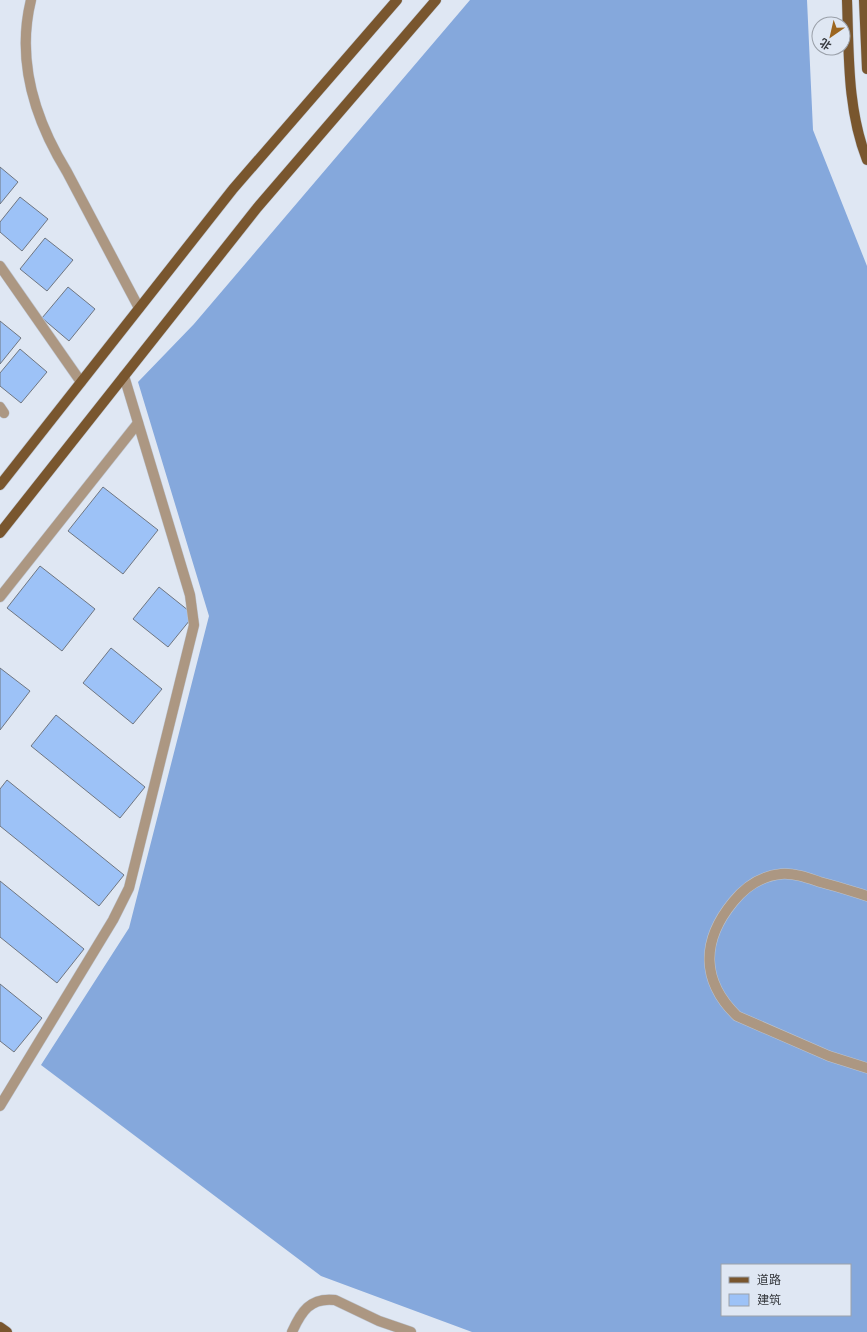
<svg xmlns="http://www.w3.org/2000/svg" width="867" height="1332" font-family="Raleway,'Noto Sans SC',sans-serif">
<rect width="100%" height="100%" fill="#dfe7f3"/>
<path fill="#85a8dc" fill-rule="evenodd" d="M470,0H807L813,130L867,266V1332H472L321,1276L41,1065L129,928L209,616L138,382L194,324ZM722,1265H850V1315H722Z"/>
<g fill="#9dc2f7" stroke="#6f7681">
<path d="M0,167L18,182L0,204Z"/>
<path d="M20,197L48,219L22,251L0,232V222Z"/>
<path d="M45,238L73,260L47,291L20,269Z"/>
<path d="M68,287L95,309L69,341L42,318Z"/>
<path d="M0,321L21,338L0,364Z"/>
<path d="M20,349L47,372L21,403L0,386V373Z"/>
<path d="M103,487L158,530L123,574L68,531Z"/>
<path d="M40,566L95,609L62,651L7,608Z"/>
<path d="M159,587L194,615L168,647L133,619Z"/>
<path d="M111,648L162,689L133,724L83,683Z"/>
<path d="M0,668L30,691L0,730Z"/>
<path d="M56,715L145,787L120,818L31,746Z"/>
<path d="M7,780L124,875L99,906L0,826V789Z"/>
<path d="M0,881L84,949L57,983L0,937Z"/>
<path d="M0,984L42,1018L14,1052L0,1041Z"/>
</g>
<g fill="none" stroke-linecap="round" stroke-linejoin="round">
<g stroke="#bdc4cf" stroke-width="11">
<g id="minor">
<path d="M31,0C16,61 35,120 67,172L139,308"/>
<path d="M0,266L81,382"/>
<path d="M0,407L4,413"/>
<path d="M0,597L138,423"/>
<path d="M867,896C851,891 836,886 820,882C808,878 795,873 781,874C761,876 745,887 733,902C701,941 701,981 737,1016L829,1056L867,1068"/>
<path d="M0,1106L113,920L129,888L194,625L190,595L124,376"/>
<path d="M292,1332C301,1312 310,1297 335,1300L379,1321L411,1332"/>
</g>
</g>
<g stroke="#bdc4cf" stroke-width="11">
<g id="major">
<path d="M847,0C849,54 847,109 867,160"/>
<path d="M864,0L867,69"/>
<path d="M0,485L233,189L397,0"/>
<path d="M0,533L257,208L436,0"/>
<path d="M0,1327L7,1332"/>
</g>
</g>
<use href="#minor" stroke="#ac9782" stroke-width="10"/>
<use href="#major" stroke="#79562e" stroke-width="10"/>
</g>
<rect x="721" y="1264" width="130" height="52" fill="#dfe7f3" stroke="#9ba1aa"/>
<rect x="729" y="1277" width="20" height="6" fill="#79562e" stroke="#9ba1aa"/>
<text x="757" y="1284" font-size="12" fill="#35383d">道路</text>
<rect x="729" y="1294" width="20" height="12" fill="#9dc2f7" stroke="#9ba1aa"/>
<text x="757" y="1304" font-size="12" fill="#35383d">建筑</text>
<g transform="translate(831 36) rotate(214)"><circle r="19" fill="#dfe7f3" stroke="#9ba1aa"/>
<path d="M0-3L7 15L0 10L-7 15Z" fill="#9c6620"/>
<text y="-6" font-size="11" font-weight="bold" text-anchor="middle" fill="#35383d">北</text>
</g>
</svg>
